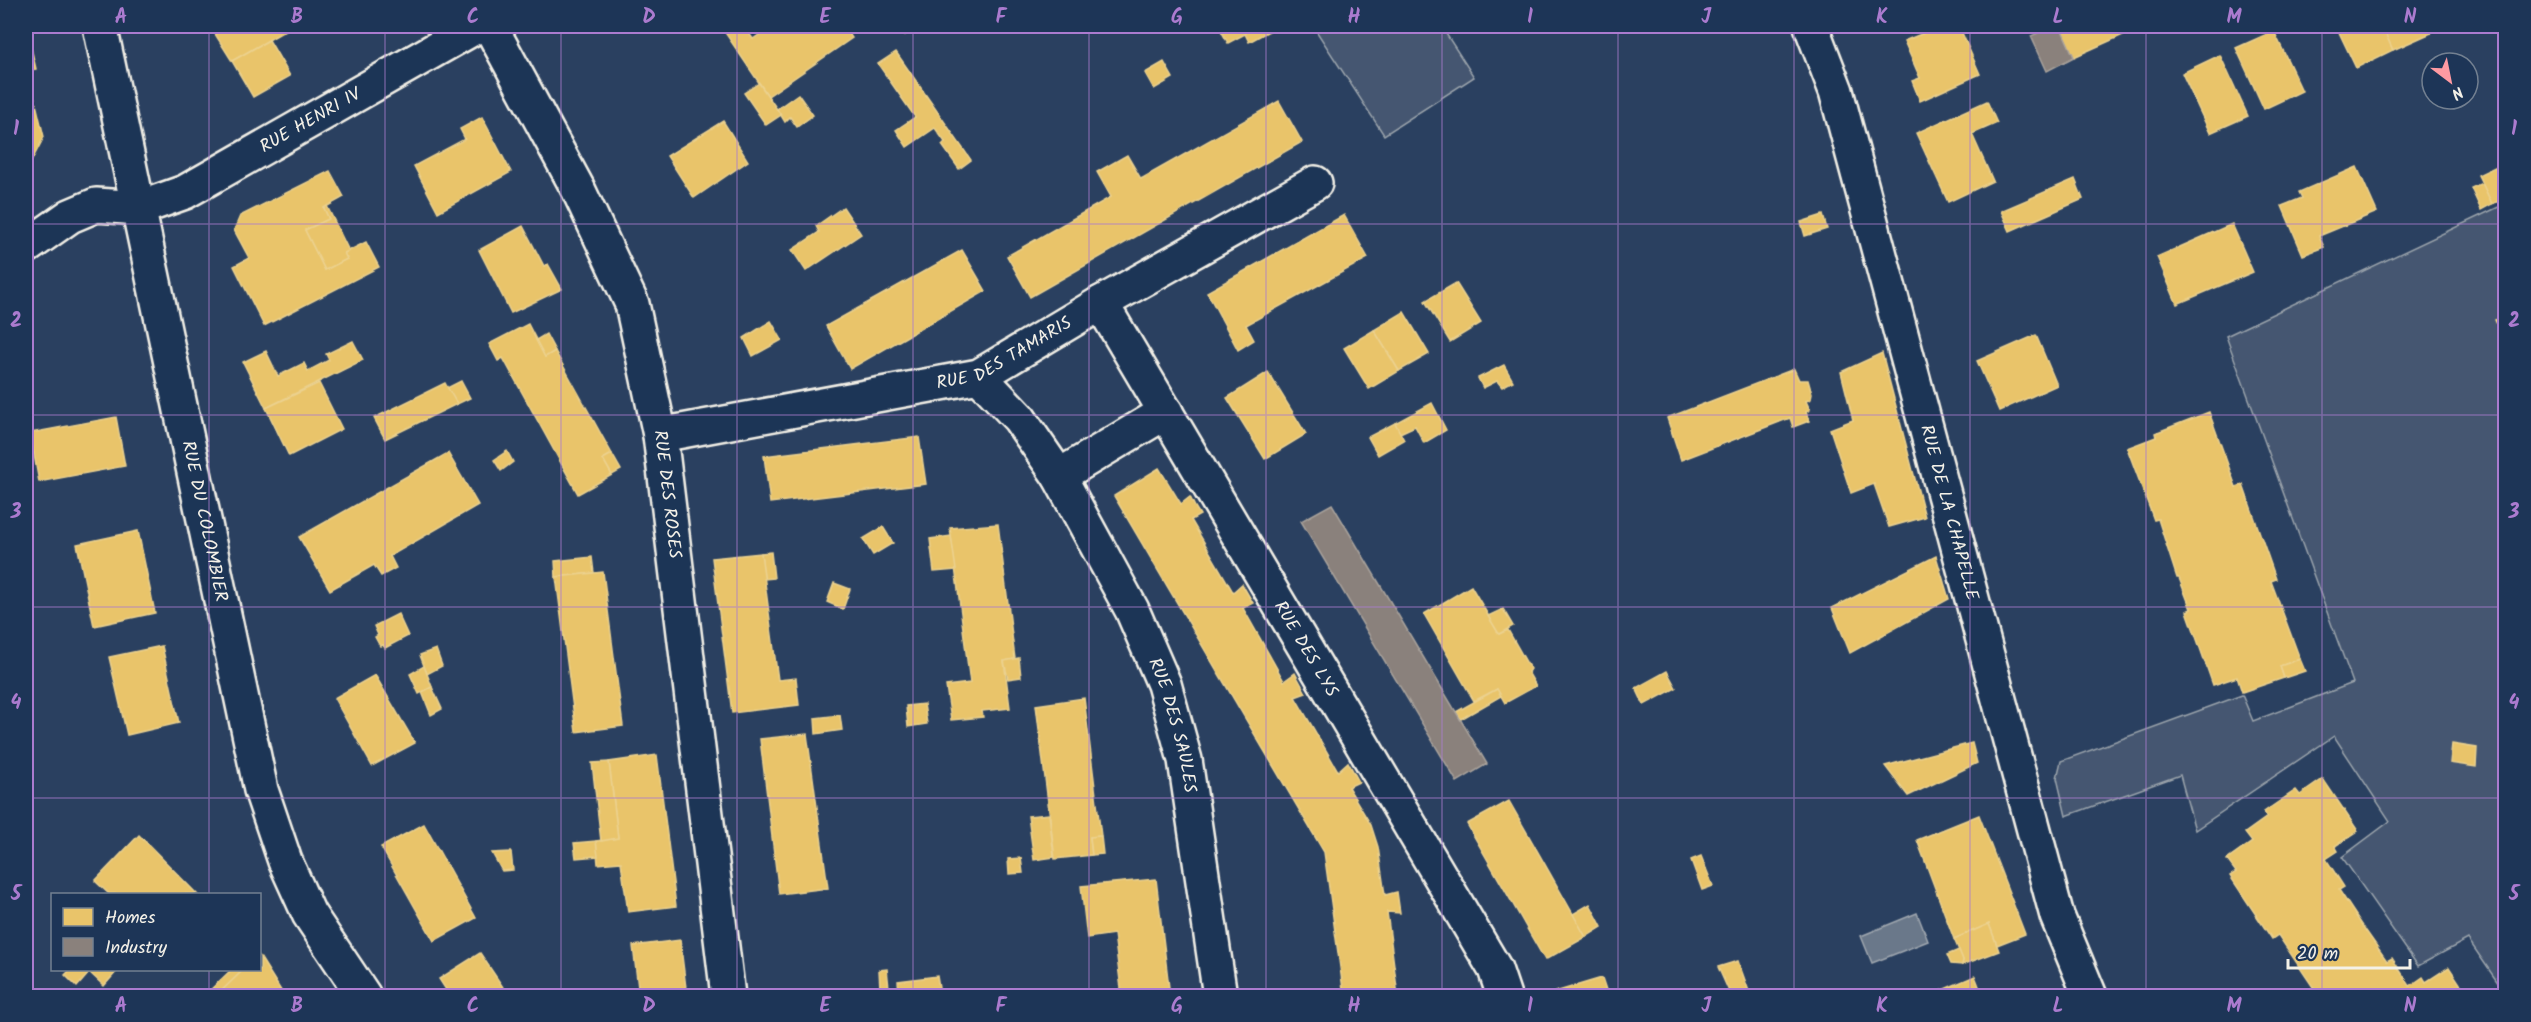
<svg xmlns="http://www.w3.org/2000/svg" width="2531" height="1022" font-family="Kalam,sans-serif">
<rect width="100%" height="100%" fill="#2a4060"/>
<filter id="ink" filterUnits="userSpaceOnUse"><feTurbulence type="fractalNoise" baseFrequency=".0167" numOctaves="2"/><feDisplacementMap in="SourceGraphic" scale="12" xChannelSelector="R" yChannelSelector="G"/><feConvolveMatrix kernelMatrix="1 2 1 2 8 2 1 2 1" color-interpolation-filters="sRGB"/></filter>
<g filter="url(#ink)">
<g fill="#445771" stroke="#9ca4ac" stroke-width="1.5">
<path d="M1313,26H1441L1474,77L1384,135Z"/>
<path d="M2505,204V993L2468,939L2418,966L2342,857L2390,821L2334,736L2195,830L2180,775L2066,816L2057,778L2061,761L2242,695L2253,721L2353,683L2226,336Z"/>
</g>
<path fill="#6a788a" stroke="#a1a8b0" stroke-width="1.5" d="M1917,913L1928,941L1872,963L1861,936Z"/>
<g fill="#e9c46a" stroke="#ecd290" stroke-width="1.5">
<path d="M26,26L36,69L28,71L44,137L31,162L26,165Z"/>
<path d="M210,26H293L232,61Z"/>
<path d="M732,26H744L753,39L772,26H844L852,38L768,96L724,31Z"/>
<path d="M899,26H918L905,35Z"/>
<path d="M1221,26H1278L1249,42L1245,34L1228,43L1219,27Z"/>
<path d="M1941,26H1959L1980,74L1920,101L1912,81L1920,78L1904,41Z"/>
<path d="M2060,26H2143L2074,57Z"/>
<path d="M2336,26H2382L2393,50L2356,68Z"/>
<path d="M2382,26H2428L2431,33L2393,50Z"/>
<path d="M2274,31L2302,91L2264,109L2236,48Z"/>
<path d="M269,40L290,76L253,97L232,61Z"/>
<path d="M896,52L971,160L959,169L942,145L945,142L935,128L907,147L896,130L915,117L878,64Z"/>
<path d="M2220,55L2248,116L2210,133L2182,73Z"/>
<path d="M1164,62L1173,78L1154,89L1145,73Z"/>
<path d="M759,83L781,115L766,125L744,93Z"/>
<path d="M798,94L813,115L797,127L790,117L785,122L777,109Z"/>
<path d="M1279,101L1302,142L1030,297L1007,256L1111,197L1097,172L1127,155L1141,179Z"/>
<path d="M1987,101L1997,123L1972,134L1993,181L1948,202L1916,133Z"/>
<path d="M482,117L511,172L438,212L414,166L465,139L460,129Z"/>
<path d="M723,121L748,161L694,198L667,156Z"/>
<path d="M2497,166L2506,185V198L2492,204L2478,175Z"/>
<path d="M2357,167L2377,212L2319,236L2324,247L2303,255L2282,206L2302,198L2299,192Z"/>
<path d="M330,171L344,197L324,208L329,219L305,230L325,270L347,259L344,253L366,242L379,267L264,326L234,266L249,258L234,230L240,216Z"/>
<path d="M2075,179L2083,199L2010,231L2001,211Z"/>
<path d="M2482,183L2492,204L2481,210L2471,188Z"/>
<path d="M327,206L349,251L344,253L347,259L325,270L305,230L329,219L324,208Z"/>
<path d="M843,207L861,234L806,271L792,250L819,232L816,226Z"/>
<path d="M1344,215L1368,258L1246,325L1254,340L1238,350L1207,292Z"/>
<path d="M1823,215L1827,229L1805,236L1801,222Z"/>
<path d="M2232,224L2253,272L2177,304L2157,257Z"/>
<path d="M523,226L544,266L548,264L562,289L511,313L479,250Z"/>
<path d="M962,250L986,291L850,369L826,326Z"/>
<path d="M1456,283L1481,323L1450,342L1425,301Z"/>
<path d="M1404,312L1429,354L1399,371L1374,330Z"/>
<path d="M2506,316V346L2495,320Z"/>
<path d="M771,321L782,340L753,356L744,338Z"/>
<path d="M528,324L545,357L555,351L612,454L603,459L612,475L578,494L503,358L498,361L489,344Z"/>
<path d="M1374,330L1399,371L1369,389L1344,348Z"/>
<path d="M546,334L555,351L545,357L536,340Z"/>
<path d="M2036,335L2057,385L1999,411L1977,361Z"/>
<path d="M353,341L363,360L266,408L243,362L266,351L278,376L304,363L308,371L329,360L326,354Z"/>
<path d="M1882,353L1925,517L1889,527L1874,484L1851,493L1830,429L1853,420L1841,372Z"/>
<path d="M1504,365L1513,381L1502,387L1497,381L1483,388L1478,378Z"/>
<path d="M1794,369L1799,380H1808L1812,394L1811,399L1806,401L1810,410L1806,412L1809,421L1793,427L1790,418L1681,460L1667,418Z"/>
<path d="M1268,372L1306,434L1265,459L1227,398Z"/>
<path d="M461,381L470,398L457,404L447,388Z"/>
<path d="M319,383L342,429L289,456L266,408Z"/>
<path d="M445,383L457,404L385,439L374,418Z"/>
<path d="M1432,403L1446,430L1424,443L1415,426L1400,433L1395,423Z"/>
<path d="M2209,412L2236,487L2243,485L2276,579L2271,581L2300,659L2280,666L2284,678L2242,692L2237,677L2213,685L2187,611L2191,609L2179,578H2177L2158,519L2154,520L2127,448L2156,437L2155,433Z"/>
<path d="M116,417L125,466L39,482L30,433Z"/>
<path d="M1395,423L1404,440L1378,455L1368,437Z"/>
<path d="M919,437L926,484L770,503L764,456Z"/>
<path d="M507,451L513,462L501,471L494,460Z"/>
<path d="M448,453L478,505L390,556L396,568L381,576L374,565L330,590L299,537Z"/>
<path d="M612,454L621,470L612,475L603,459Z"/>
<path d="M1159,468L1181,504L1190,497L1195,507L1200,515L1191,520L1233,592L1242,584L1253,603L1243,608L1284,681L1295,673L1306,693L1295,697L1338,771L1348,762L1359,782L1348,787L1371,825L1378,847L1385,895L1397,892L1400,913L1387,912L1398,996L1410,992V996H1344L1324,852L1114,496Z"/>
<path d="M998,524L1015,659L1004,661L1010,708L982,711L983,717L951,720L946,686L970,683L950,528Z"/>
<path d="M883,527L893,543L873,555L863,539Z"/>
<path d="M138,531L155,613L94,626L77,544Z"/>
<path d="M951,536L956,570L934,572L930,539Z"/>
<path d="M771,552L774,578L764,579L761,553Z"/>
<path d="M761,553L778,680L796,678L799,705L732,713L712,558Z"/>
<path d="M1936,556L1949,599L1850,653L1832,608Z"/>
<path d="M592,557L594,573L556,577L555,561Z"/>
<path d="M603,572L623,726L576,732L556,577Z"/>
<path d="M834,583L850,589L843,609L827,602Z"/>
<path d="M1471,586L1499,634L1508,630L1530,669L1528,672L1536,686L1505,703L1497,689L1474,701L1424,614Z"/>
<path d="M1503,609L1513,626L1499,634L1488,616Z"/>
<path d="M398,614L408,636L385,648L383,645L380,646L375,637L378,635L374,626Z"/>
<path d="M162,646L179,723L127,735L109,657Z"/>
<path d="M436,649L442,666L427,674L420,655Z"/>
<path d="M1019,658L1021,677L1008,679L1004,661Z"/>
<path d="M2300,659L2305,671L2284,678L2280,666Z"/>
<path d="M424,666L432,687L419,694L410,674Z"/>
<path d="M1667,671L1676,688L1644,705L1636,688Z"/>
<path d="M375,675L415,743L372,766L334,698Z"/>
<path d="M432,687L442,709L431,715L422,692Z"/>
<path d="M1497,689L1501,696L1461,719L1456,712Z"/>
<path d="M1084,698L1101,836L1090,837L1092,855L1055,859L1036,705Z"/>
<path d="M924,704L927,724L908,727L906,706Z"/>
<path d="M840,715L842,730L816,734L815,718Z"/>
<path d="M807,734L828,888L779,894L760,739Z"/>
<path d="M1972,743L1977,763L1908,796L1885,766Z"/>
<path d="M2452,744L2477,748L2476,767L2450,763Z"/>
<path d="M657,755L676,906L628,912L621,862L598,864L596,841L618,838L609,762Z"/>
<path d="M609,762L618,838L601,841L592,763Z"/>
<path d="M2323,779L2358,831L2335,846L2338,851L2326,859L2344,887L2339,890L2366,931L2387,961L2392,958L2410,986L2423,977L2426,982L2449,967L2468,996H2319L2278,935L2272,939L2230,876L2236,872L2227,860L2252,842L2245,833L2267,817L2264,812L2296,790L2300,795Z"/>
<path d="M1509,801L1586,937L1545,960L1467,824Z"/>
<path d="M1049,814L1054,857L1034,860L1028,816Z"/>
<path d="M1979,815L2025,934L1997,945L1989,924L1954,939L1917,840Z"/>
<path d="M424,824L476,918L434,941L381,847Z"/>
<path d="M139,835L197,894H109L95,881Z"/>
<path d="M1101,836L1103,854L1092,855L1090,837Z"/>
<path d="M596,841L598,856L576,858L574,843Z"/>
<path d="M511,852L513,870L502,871L492,853Z"/>
<path d="M1701,856L1713,886L1702,890L1691,860Z"/>
<path d="M1021,858L1023,873L1009,874L1008,859Z"/>
<path d="M1156,879L1170,996H1122L1114,934L1087,938L1081,886Z"/>
<path d="M1590,904L1602,927L1586,937L1573,914Z"/>
<path d="M1989,924L1999,951L1962,965L1963,960L1954,939Z"/>
<path d="M680,940L687,996H639L633,946Z"/>
<path d="M1959,950L1963,960L1962,965L1951,964L1947,955Z"/>
<path d="M480,953L509,996H450L439,979Z"/>
<path d="M260,957L283,994L281,996H216L243,970H260Z"/>
<path d="M1738,961L1750,994L1743,996H1731L1718,967Z"/>
<path d="M887,969L889,988L880,989L879,970Z"/>
<path d="M70,970H87L90,972L77,987L65,975Z"/>
<path d="M87,970H118L104,986Z"/>
<path d="M231,970H243L216,996H204Z"/>
<path d="M937,976L939,988L899,993L898,981Z"/>
<path d="M1975,976L1982,994L1975,996H1942L1940,991Z"/>
<path d="M1602,978L1608,996H1557L1555,992Z"/>
</g>
<g fill="#8a817c" stroke="#aaa39c" stroke-width="1.5">
<path d="M2053,26H2060L2074,57L2047,71L2031,36Z"/>
<path d="M1332,504L1487,764L1457,782L1301,521Z"/>
</g>
<g fill="none" stroke-linecap="round" stroke-linejoin="round">
<g stroke="#f4f1e8" stroke-width="38">
<g id="street">
<path id="s1" d="M100,26L261,790L285,861L309,914L364,996"/>
<path id="s2" d="M490,26L578,189L632,304L660,435L728,996"/>
<path id="s3" d="M1811,26L1836,91L2057,916L2090,996"/>
<path id="s4" d="M26,247L70,216L96,205L140,208L185,192L477,26"/>
<path id="s5" d="M1101,303L1495,969L1504,996"/>
<path id="s6" d="M979,376L1019,418L1059,476L1132,610L1164,684L1185,760L1220,996"/>
<path id="s7" d="M660,435L979,376L1101,303L1315,183"/>
<path d="M1059,476L1166,412"/>
</g>
</g>
<use href="#street" stroke="#1d3557" stroke-width="33"/>
</g>
</g>
<path fill="none" stroke="#ab7bcf" stroke-width="1.5" stroke-opacity="0.55" d="M209,26V894M385,26V996M561,26V996M737,26V996M913,26V996M1089,26V996M1266,26V996M1442,26V996M1618,26V996M1794,26V996M1970,26V996M2146,26V996M2322,26V996M26,224H2506M26,415H2506M26,607H2506M26,798H2506M209,970V996"/>
<g text-anchor="middle" dominant-baseline="central" stroke-width="6" stroke-linejoin="round" paint-order="stroke">
<g font-size="18" fill="#f4f1e8" stroke="#1d3557">
<text stroke="none"><textPath href="#s4" startOffset="318">RUE HENRI IV</textPath></text>
<text stroke="none"><textPath href="#s7" startOffset="356">RUE DES TAMARIS</textPath></text>
<text stroke="none"><textPath href="#s2" startOffset="506">RUE DES ROSES</textPath></text>
<text stroke="none"><textPath href="#s3" startOffset="506">RUE DE LA CHAPELLE</textPath></text>
<text stroke="none"><textPath href="#s1" startOffset="506">RUE DU COLOMBIER</textPath></text>
<text stroke="none"><textPath href="#s5" startOffset="402">RUE DES LYS</textPath></text>
<text stroke="none"><textPath href="#s6" startOffset="404">RUE DES SAULES</textPath></text>
</g>
</g>
<rect width="2531" height="1022" fill="none" stroke="#1d3557" stroke-width="66"/>
<rect x="51" y="893" width="210" height="78" fill="#1d3557" stroke="#738091" stroke-width="1.5"/>
<rect x="63" y="908" width="30" height="18" fill="#e9c46a" stroke="#738091" stroke-width="1.5"/>
<text x="105" y="923" font-size="18" fill="#f4f1e8">Homes</text>
<rect x="63" y="938" width="30" height="18" fill="#8a817c" stroke="#738091" stroke-width="1.5"/>
<text x="105" y="953" font-size="18" fill="#f4f1e8">Industry</text>
<g transform="translate(2450 81) rotate(148)"><circle r="28" fill="#1d3557" stroke="#738091" stroke-width="1.5"/>
<path d="M0-4.5L10 22L0 15L-10 22Z" fill="#ff9aa2"/>
<text y="-9" font-size="16" font-weight="bold" text-anchor="middle" fill="#f4f1e8">N</text>
</g>
<path d="M2288 959v9h122v-9" fill="none" stroke="#f4f1e8" stroke-width="3"/>
<text x="2297" y="959" font-size="18" fill="#f4f1e8" stroke="#1d3557" stroke-width="4.5" paint-order="stroke">20 m</text>
<rect x="33" y="33" width="2465" height="956" fill="none" stroke="#ab7bcf" stroke-width="2"/>
<g font-size="20" text-anchor="middle" font-weight="bold" fill="#ab7bcf">
<text x="121" y="23">A</text>
<text x="297" y="23">B</text>
<text x="473" y="23">C</text>
<text x="649" y="23">D</text>
<text x="825" y="23">E</text>
<text x="1001" y="23">F</text>
<text x="1177" y="23">G</text>
<text x="1354" y="23">H</text>
<text x="1530" y="23">I</text>
<text x="1706" y="23">J</text>
<text x="1882" y="23">K</text>
<text x="2058" y="23">L</text>
<text x="2234" y="23">M</text>
<text x="2410" y="23">N</text>
<text x="16" y="135">1</text>
<text x="2514" y="135">1</text>
<text x="16" y="327">2</text>
<text x="2514" y="327">2</text>
<text x="16" y="518">3</text>
<text x="2514" y="518">3</text>
<text x="16" y="709">4</text>
<text x="2514" y="709">4</text>
<text x="16" y="900">5</text>
<text x="2514" y="900">5</text>
<text x="121" y="1012">A</text>
<text x="297" y="1012">B</text>
<text x="473" y="1012">C</text>
<text x="649" y="1012">D</text>
<text x="825" y="1012">E</text>
<text x="1001" y="1012">F</text>
<text x="1177" y="1012">G</text>
<text x="1354" y="1012">H</text>
<text x="1530" y="1012">I</text>
<text x="1706" y="1012">J</text>
<text x="1882" y="1012">K</text>
<text x="2058" y="1012">L</text>
<text x="2234" y="1012">M</text>
<text x="2410" y="1012">N</text>
</g>
</svg>
